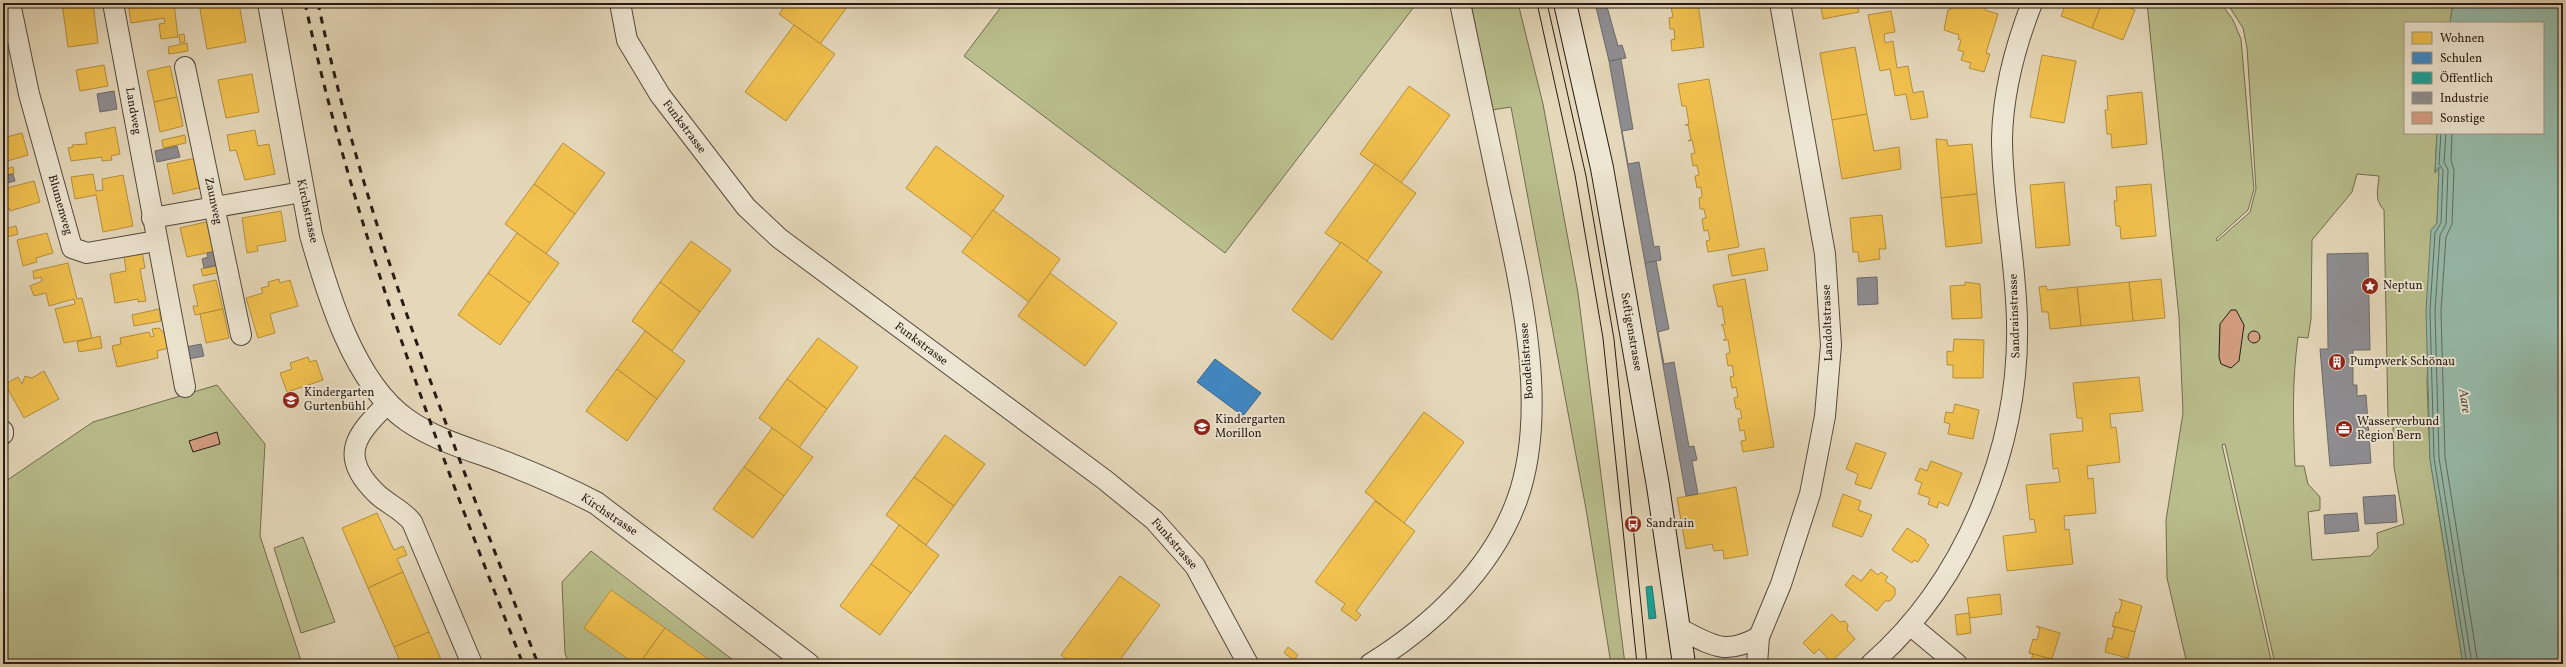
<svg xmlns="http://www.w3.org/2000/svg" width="2566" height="667" font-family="Vollkorn,serif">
<rect width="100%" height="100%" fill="#e5d8ba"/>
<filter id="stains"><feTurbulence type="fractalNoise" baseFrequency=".005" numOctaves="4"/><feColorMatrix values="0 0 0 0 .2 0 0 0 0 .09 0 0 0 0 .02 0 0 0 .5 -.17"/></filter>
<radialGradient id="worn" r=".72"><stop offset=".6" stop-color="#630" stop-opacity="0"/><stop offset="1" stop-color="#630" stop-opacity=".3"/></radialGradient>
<g fill="#b9be8c" stroke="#706c50" fill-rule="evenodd">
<path d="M1004,3H1417L1225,253L964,56Z"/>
<path d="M1471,3H1518L1543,104L1578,293L1625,664H1611L1586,509L1511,107L1491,110Z"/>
<path d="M2147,3H2221L2233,20L2241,39L2254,189L2248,210L2216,239L2217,241L2250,212L2256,189L2247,48L2243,28L2227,3H2453L2450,23H2405V133H2437L2435,172L2439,166L2437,223L2433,228L2427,382L2430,459L2463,664H2275L2225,444L2222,445L2272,664H2187L2167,578L2166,520L2183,413L2179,317ZM2357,174L2379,176C2378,189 2374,200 2384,210L2388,419L2393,424L2394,467L2404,524L2377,533L2378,548L2370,556L2312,560L2308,512L2320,510V497L2308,484L2304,466H2295C2293,421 2292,381 2298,337L2308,338L2311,319L2312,240L2352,192Z"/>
<path d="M217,385L265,444L260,536L302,664H3V483L93,422Z"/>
<path d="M303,537L335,622L301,633L274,548Z"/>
<path d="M591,551L738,664H569L565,653L562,582Z"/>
</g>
<path fill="#96bbaa" stroke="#697b6e" d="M2453,3H2563V664H2463L2430,459L2426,311L2431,230L2437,223L2439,167L2435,173L2437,133H2543V23H2450Z"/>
<g fill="#f2c14e" stroke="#b58f3d">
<path d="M62,3H93L98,43L68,47Z"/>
<path d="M128,3H174L178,37L161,39L159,24L165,23L164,18L131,23Z"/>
<path d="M199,3H239L246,42L207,49Z"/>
<path d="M787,3H850L820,44L779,14Z"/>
<path d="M1667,3H1698L1704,47L1672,51L1671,40L1675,39L1674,29H1670L1669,18L1673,17L1671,7L1667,8Z"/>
<path d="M1820,3H1857L1859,12L1823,19Z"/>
<path d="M1953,3H1976L1986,6L1985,10L1998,14L1986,53L1990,54L1984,72L1969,68L1971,63L1961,60L1964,52L1958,50L1961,40L1958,39L1959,35L1944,30L1948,10H1950Z"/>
<path d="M2066,3H2102L2092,28L2061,16Z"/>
<path d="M2102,3H2120L2135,10L2123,40L2092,28Z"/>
<path d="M1891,11L1895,32L1884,34L1885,43L1893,41L1897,68L1908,66L1913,93L1923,91L1928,117L1911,120L1906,94L1895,96L1890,69L1880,71L1868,15Z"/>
<path d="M794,25L835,54L786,121L745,92Z"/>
<path d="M184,34L185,42L180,43L179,35Z"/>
<path d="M187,43L188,51L169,54L168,47Z"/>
<path d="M1855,47L1867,114L1832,120L1820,53Z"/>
<path d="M2042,55L2076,61L2064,123L2030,117Z"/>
<path d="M104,65L108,86L80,91L76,70Z"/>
<path d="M170,66L177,97L154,102L147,71Z"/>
<path d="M252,74L259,112L226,118L218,80Z"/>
<path d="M1709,79L1739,247L1708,252L1706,241L1710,240L1708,230L1704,231L1702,219L1706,218L1704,209H1700L1699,198L1702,197L1701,187L1697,188L1695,176L1699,175L1697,165L1693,166L1691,154L1695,153L1692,140L1688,141L1691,139L1688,125H1685L1689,124L1686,106H1682L1678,84Z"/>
<path d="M1409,86L1450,115L1401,183L1360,154Z"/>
<path d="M2142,92L2147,144L2112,148L2111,134H2107L2105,110H2108L2107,96Z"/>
<path d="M177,97L183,126L160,132L154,102Z"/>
<path d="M1867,114L1874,151L1899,147L1901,169L1842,179L1832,120Z"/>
<path d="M115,127L120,154L111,156L112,160L102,161V157L71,161L68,148L73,147L72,145L87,144L85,133Z"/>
<path d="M255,130L258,146L269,144L275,174L245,180L236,150L230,151L227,135Z"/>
<path d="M22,133L28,155L4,162L6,169L13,167L14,173L3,176V138Z"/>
<path d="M185,135L186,143L163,148L162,140Z"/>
<path d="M1936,139L1947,140L1948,146L1972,144L1977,194L1941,198Z"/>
<path d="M563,143L605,173L575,214L534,184Z"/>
<path d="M936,146L1004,196L973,238L906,188Z"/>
<path d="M196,158L203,187L173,194L167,164Z"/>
<path d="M1375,164L1416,193L1367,261L1325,233Z"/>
<path d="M93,174L96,191L103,190L102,179L123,175L133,226L103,232L96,195L75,199L71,177Z"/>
<path d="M34,181L40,202L10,211L9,208L3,209V187V189Z"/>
<path d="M2064,182L2070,245L2036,248L2030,185Z"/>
<path d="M534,184L575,214L546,254L505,224Z"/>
<path d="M2151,184L2156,236L2121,239L2120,226H2116L2114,201H2117L2116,187Z"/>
<path d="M1977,194L1982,243L1946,247L1941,198Z"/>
<path d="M993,210L1060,259L1029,302L962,252Z"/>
<path d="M281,211L286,241L257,246L258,251L247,253L242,218Z"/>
<path d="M1882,215L1886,249H1879L1880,259L1859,262L1858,252H1853L1850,218Z"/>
<path d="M210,221L216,251L187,257L180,228Z"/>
<path d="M16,226L18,234L7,237L5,229Z"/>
<path d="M47,233L53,253L36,258L37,262L23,266L17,240Z"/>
<path d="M517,233L559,263L530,303L488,273Z"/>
<path d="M691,241L731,270L700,312L660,282Z"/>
<path d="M1341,242L1382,272L1332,340L1292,310Z"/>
<path d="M1764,248L1768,270L1732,276L1728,255Z"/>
<path d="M142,252L145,268L140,269L146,301L138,302V299L115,303L110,274L126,271L124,255Z"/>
<path d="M68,263L77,299L82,298L92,338L64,343L55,309L75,304L74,299L49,306L46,293L34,296L30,286L42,281L41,277L34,279L33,271Z"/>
<path d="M219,265L221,272L203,276L201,269Z"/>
<path d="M488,273L530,303L500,345L458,315Z"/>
<path d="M1050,273L1117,323L1085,366L1018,316Z"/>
<path d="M279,279L280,283L290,280L298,306L270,314L275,333L258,338L246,298L263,293L261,288L269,286L268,282Z"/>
<path d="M1745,279L1774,447L1743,452L1741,441L1746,440L1744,430L1740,431L1738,419L1742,418L1740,409H1736L1734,398L1738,397L1736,387L1732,388L1730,377L1734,376L1732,365L1728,366L1726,354L1730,353L1728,340H1723L1726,339L1723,326L1721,325L1725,324L1722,306L1718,307L1713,285Z"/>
<path d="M2161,279L2165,318L2133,321L2129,282Z"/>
<path d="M216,280L223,309L195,315L193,306H198L193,285Z"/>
<path d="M660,282L700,312L672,351L632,321Z"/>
<path d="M1965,282L1980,284L1982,318L1952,319L1950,286L1965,285Z"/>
<path d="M2129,282L2133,321L2081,326L2077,287Z"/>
<path d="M2046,286L2047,290L2077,287L2081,326L2050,329L2048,312H2042L2039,287Z"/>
<path d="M159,309L161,321L134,326L132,315Z"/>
<path d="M223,309L229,338L206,343L200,314Z"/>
<path d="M3,323L8,332L3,335Z"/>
<path d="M159,328L164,333L168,348L157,351L158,358L117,367L112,346L121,344L120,338L149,332L151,337L154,336L152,329Z"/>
<path d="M645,331L685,361L657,399L617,369Z"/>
<path d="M100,336L102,348L79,352L77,342Z"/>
<path d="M818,338L858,367L827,409L787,379Z"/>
<path d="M1954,339L1984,340L1983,378H1953V365H1947V351L1953,352Z"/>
<path d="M308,357L310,362L316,360L323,380L287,392L280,373L292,369L290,363Z"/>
<path d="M617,369L657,399L627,441L586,411Z"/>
<path d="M44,371L59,399L24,418L5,384L18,377L22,384L25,376L32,378Z"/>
<path d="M2139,377L2143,411L2110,414L2111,428L2116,427L2120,462L2087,466L2088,479L2093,478L2096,513L2064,516L2065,530L2069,529L2073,564L2007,571L2003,536L2036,532L2034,519L2030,520L2026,485L2060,482L2058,468L2053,469L2050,434L2083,431L2082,418H2077L2073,383Z"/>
<path d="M787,379L827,409L799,448L759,418Z"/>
<path d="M1955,404L1979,410L1973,439L1948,434L1950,424L1944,422L1946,412L1953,413Z"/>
<path d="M1424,412L1464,442L1404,523L1365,492Z"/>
<path d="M772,428L813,457L784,496L744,467Z"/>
<path d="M945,435L985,464L954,506L914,477Z"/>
<path d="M1856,443L1886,453L1871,489L1855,484L1858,474L1846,469Z"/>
<path d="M1931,461L1962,473L1948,506L1939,502L1937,508L1928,504L1930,498L1918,494L1922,483L1915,480L1920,468L1927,471Z"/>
<path d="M744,467L784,496L753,538L713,509Z"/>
<path d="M914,477L954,506L926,545L886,515Z"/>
<path d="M1736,487L1748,555L1724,559L1723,550L1714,551L1712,544L1686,549L1677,498Z"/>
<path d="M1843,494L1861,501L1858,510L1872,515L1862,537L1832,526Z"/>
<path d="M1375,501L1415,531L1356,611L1361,615L1356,621L1341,610L1345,604L1315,582Z"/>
<path d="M377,513L394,550L403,546L407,555L397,559L403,572L368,588L342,528Z"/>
<path d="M899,525L939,555L911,593L871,564Z"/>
<path d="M1907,528L1926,540L1925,542L1929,545L1918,562L1914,560L1912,563L1892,550Z"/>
<path d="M871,564L911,593L880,635L840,606Z"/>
<path d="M1871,569L1878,575L1881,572L1888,577L1885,581L1895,588V595L1890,601H1885L1877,611L1845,585L1853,575L1861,581Z"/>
<path d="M403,572L429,632L394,647L368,588Z"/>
<path d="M1120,576L1160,605L1117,664H1073L1061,655Z"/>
<path d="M611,590L665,628L639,664H635L584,628Z"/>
<path d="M2000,594L2002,614L1970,618L1967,598Z"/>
<path d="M2119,599L2142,606L2135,632L2112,626L2116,612L2119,613L2122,602Z"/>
<path d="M1969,613L1971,633L1957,635L1955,615Z"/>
<path d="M1832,614L1840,622L1845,621L1848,625L1847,630L1855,639L1831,662L1819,649L1814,654L1803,643Z"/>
<path d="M2036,626L2060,633L2052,659L2029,653L2033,639L2037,640L2040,629Z"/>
<path d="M2112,626L2135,632L2128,658L2105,652L2108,638L2112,639L2115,627Z"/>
<path d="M665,628L693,648L715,664H639Z"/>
<path d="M429,632L443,664H401L394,647Z"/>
<path d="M1288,647L1298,655L1294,660L1284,653Z"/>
<path d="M2029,653L2052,659L2051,664H2030L2033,654Z"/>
</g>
<path fill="#3f88c5" stroke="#386790" d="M1215,359L1261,393L1243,416L1197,382Z"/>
<path fill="#17a398" stroke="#1c7a70" d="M1652,586L1656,618L1649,619L1646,587Z"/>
<g fill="#8d8d92" stroke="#6e6b6c">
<path d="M1595,3H1606L1618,46L1622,45L1626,58L1609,61Z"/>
<path d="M1621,59L1633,129L1622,131L1628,164L1639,162L1654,247L1659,246L1661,260L1645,263L1609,61Z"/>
<path d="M114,91L117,109L100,112L97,94Z"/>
<path d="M177,146L180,157L157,162L155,151Z"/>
<path d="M13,174L15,181L3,184V176Z"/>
<path d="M216,251L219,265L204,268L202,259L208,257L207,253Z"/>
<path d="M2368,253L2370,350H2353V385H2357V396L2366,395L2371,463L2330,466L2320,349H2328L2327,254Z"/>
<path d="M1656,261L1669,329L1658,332L1664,364L1674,362L1689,447L1694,446L1697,460L1692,461L1698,494L1686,496L1645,263Z"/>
<path d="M1877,277L1878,304L1858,305L1857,278Z"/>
<path d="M201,344L204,356L189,359L186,347Z"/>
<path d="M2395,495L2397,522L2365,524L2363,497Z"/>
<path d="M2357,513L2359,531L2325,534L2324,515Z"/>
</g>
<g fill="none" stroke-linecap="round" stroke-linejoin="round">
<g stroke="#5e6b5f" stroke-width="1">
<path d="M2441,133L2439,164L2443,170L2441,223L2435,233L2430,311L2434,458L2467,664"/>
<path d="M2446,133L2444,162L2448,170L2446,224L2440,235L2435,311L2439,458L2472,664"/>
<path d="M2452,133L2451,160L2454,170L2452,224L2446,237L2441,311L2445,457L2478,664"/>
</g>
</g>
<g fill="#d49d80" stroke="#261b14">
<path d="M2231,310H2236L2244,325L2239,361L2231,368L2221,364L2219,357L2220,324Z"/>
<circle cx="2254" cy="337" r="6"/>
<path d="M217,432L220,444L193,452L189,441Z"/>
</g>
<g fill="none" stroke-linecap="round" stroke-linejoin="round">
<g stroke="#564a3e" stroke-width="22">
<g id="minor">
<path d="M10,3L29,94L72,248L87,253L156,241"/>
<path d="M113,3L185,387"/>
<path d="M620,3L627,40L660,95L746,207L779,238L1105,480L1154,520L1195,566L1248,664"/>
<path d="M185,67L241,335"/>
<path d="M152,218L302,192"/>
<path d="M388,403C357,434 337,455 376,493C387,504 402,509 412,522L472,664"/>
<path d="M3,431V434"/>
<path d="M1910,625L1957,664"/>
<path d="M1680,629C1712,645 1724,656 1759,637"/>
<path d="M1370,664C1432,626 1492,569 1517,500C1550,409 1520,285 1500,193C1487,130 1473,66 1460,3"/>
<path d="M1757,664L1759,637L1781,584L1810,494L1825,416L1831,345L1825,254L1780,3"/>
<path d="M1871,664C1966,581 2020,446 2017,322C2016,260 2002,199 2002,138C2003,93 2016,44 2032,3"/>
</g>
</g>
<g stroke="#564a3e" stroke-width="24">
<path id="tertiary" d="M269,3L311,235C328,295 354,383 407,420C434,439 466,448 496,459C530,472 563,486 596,503L808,664"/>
</g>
<g stroke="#261b14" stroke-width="24">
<path id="secondary" d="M1565,3L1602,168L1658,486L1684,664"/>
</g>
<use href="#minor" stroke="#eee6d2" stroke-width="20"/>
<use href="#tertiary" stroke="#eee6d2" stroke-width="22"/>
<use href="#secondary" stroke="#eee6d2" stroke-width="22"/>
<g stroke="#261b14" stroke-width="1">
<path d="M1537,3L1575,175L1603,338L1637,664"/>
<path d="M1547,3L1586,176L1614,339L1647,664"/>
</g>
<g stroke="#261b14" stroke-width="3" stroke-dasharray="7 7" stroke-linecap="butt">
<path d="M305,3C354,231 438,448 523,664"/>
<path d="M318,3C366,231 455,447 538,664"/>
</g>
</g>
<defs>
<g id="sight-disc" transform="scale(0.9)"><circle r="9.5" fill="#8f2418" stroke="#eee6d2"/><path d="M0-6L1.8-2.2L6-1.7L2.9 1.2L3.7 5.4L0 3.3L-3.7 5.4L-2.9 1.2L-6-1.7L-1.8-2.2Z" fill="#fff"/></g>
<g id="building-disc" transform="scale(0.9)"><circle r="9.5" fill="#8f2418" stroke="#eee6d2"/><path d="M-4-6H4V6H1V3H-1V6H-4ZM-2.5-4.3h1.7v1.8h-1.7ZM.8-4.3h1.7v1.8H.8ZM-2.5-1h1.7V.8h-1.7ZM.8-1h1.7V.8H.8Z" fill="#fff"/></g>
<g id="school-disc" transform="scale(0.9)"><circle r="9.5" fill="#8f2418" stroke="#eee6d2"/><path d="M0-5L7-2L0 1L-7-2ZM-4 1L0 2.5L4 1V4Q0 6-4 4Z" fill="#fff"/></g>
<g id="office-disc" transform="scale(0.9)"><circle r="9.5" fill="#8f2418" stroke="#eee6d2"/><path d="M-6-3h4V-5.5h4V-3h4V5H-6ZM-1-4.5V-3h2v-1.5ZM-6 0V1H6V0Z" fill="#fff"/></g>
<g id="bus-disc" transform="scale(0.9)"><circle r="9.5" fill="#8f2418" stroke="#eee6d2"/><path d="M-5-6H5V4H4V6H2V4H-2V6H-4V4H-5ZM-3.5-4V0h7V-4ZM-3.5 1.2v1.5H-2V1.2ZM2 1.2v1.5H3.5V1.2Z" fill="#fff"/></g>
</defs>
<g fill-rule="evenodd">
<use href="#sight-disc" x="2370" y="286"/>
<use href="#building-disc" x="2337" y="362"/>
<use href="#school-disc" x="291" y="400"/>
<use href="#school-disc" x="1202" y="427"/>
<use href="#office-disc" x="2344" y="429"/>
<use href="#bus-disc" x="1633" y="524"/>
</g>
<g text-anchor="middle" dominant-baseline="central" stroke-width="4" stroke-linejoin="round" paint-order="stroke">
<g font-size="12" fill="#261b14" stroke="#eee6d2">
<text transform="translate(133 111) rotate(80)">Landweg</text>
<text transform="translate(684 127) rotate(53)">Funkstrasse</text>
<text transform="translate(213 201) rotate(78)">Zaunweg</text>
<text transform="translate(60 205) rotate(74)">Blumenweg</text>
<text transform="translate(307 211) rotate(78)">Kirchstrasse</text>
<text transform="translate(2015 316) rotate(-92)">Sandrainstrasse</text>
<text transform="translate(1828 323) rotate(-92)">Landoltstrasse</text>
<text transform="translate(1631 332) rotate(80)">Seftigenstrasse</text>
<text transform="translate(921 344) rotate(37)">Funkstrasse</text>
<text transform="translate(1527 361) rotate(-94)">Bondelistrasse</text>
<text transform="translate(609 515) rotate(34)">Kirchstrasse</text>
<text transform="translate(1174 544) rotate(49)">Funkstrasse</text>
</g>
<g font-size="12" fill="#261b14" stroke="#eee6d2" text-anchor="start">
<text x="2383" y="286">Neptun</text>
<text x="2350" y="362">Pumpwerk Schönau</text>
<text x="304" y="393">Kindergarten<tspan x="304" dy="14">Gurtenbühl</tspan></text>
<text x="1215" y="420">Kindergarten<tspan x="1215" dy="14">Morillon</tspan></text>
<text x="2357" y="422">Wasserverbund<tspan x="2357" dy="14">Region Bern</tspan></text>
<text x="1646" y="524">Sandrain</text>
</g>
<g font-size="13" font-style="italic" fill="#484b41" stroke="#eee6d2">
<text transform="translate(2464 401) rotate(82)">Aare</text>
</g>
</g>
<rect width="2566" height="667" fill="none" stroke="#e5d8ba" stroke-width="16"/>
<rect x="4" y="4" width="2558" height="659" fill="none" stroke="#261b14" stroke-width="2"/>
<rect x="8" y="8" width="2550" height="651" fill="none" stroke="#261b14"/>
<rect x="2404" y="22" width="140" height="112" fill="#eee6d2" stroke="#9e9586"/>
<rect x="2412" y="32" width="20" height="12" fill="#f2c14e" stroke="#9e9586"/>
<text x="2440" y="42" font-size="12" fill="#261b14">Wohnen</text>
<rect x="2412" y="52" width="20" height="12" fill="#3f88c5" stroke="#9e9586"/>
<text x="2440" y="62" font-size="12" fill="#261b14">Schulen</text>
<rect x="2412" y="72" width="20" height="12" fill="#17a398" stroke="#9e9586"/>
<text x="2440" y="82" font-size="12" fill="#261b14">Öffentlich</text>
<rect x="2412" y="92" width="20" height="12" fill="#8d8d92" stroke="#9e9586"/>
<text x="2440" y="102" font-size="12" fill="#261b14">Industrie</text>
<rect x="2412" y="112" width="20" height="12" fill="#d49d80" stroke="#9e9586"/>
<text x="2440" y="122" font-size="12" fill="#261b14">Sonstige</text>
<rect width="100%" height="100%" filter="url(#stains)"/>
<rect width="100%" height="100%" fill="url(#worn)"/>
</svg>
